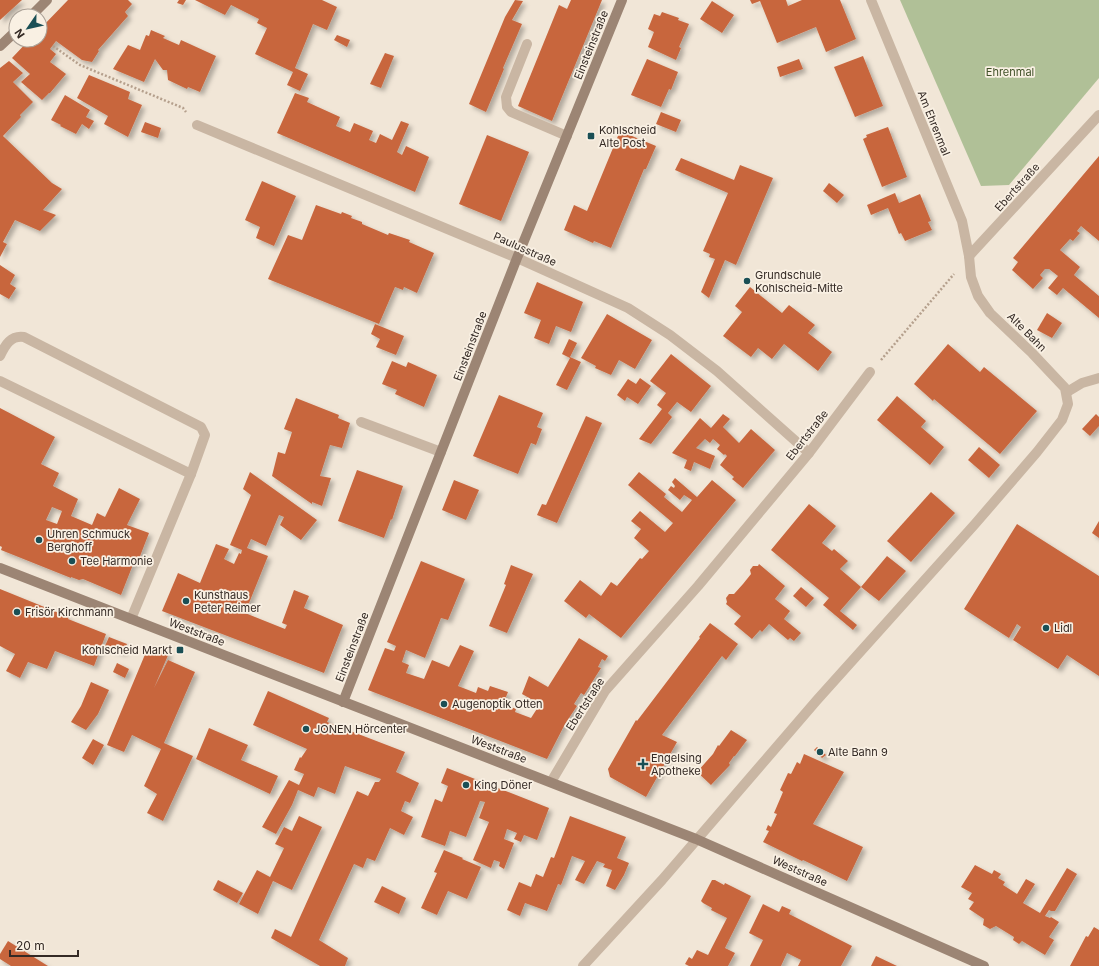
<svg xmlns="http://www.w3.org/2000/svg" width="1099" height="966" font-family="Inter,sans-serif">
<defs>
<filter id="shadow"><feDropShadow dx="3.5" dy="3.5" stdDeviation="2" flood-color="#0004"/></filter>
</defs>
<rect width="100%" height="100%" fill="#f1e6d7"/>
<path fill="#b0c097" d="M900,0H1099V78L1009,185L981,186Z"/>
<g fill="#c8663e" fill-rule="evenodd" filter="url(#shadow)">
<path d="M0,0H22L0,20Z"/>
<path d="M68,0H128L132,4L125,12L128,16L98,50L99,51L92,62L82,60L56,41L50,49L56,54L50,62L66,74L50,93H49L42,100L21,82L30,74L12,58L29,40H40V29Z"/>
<path d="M179,0H186L183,5L177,3Z"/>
<path d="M195,0H322L337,7L327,30L313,24L295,68L308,74L300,91L287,85L293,72L255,54L267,28L257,23L259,19L231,5L225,15Z"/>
<path d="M515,0L523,1L512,20L522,24L503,68L504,69L486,112L469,104L505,17Z"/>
<path d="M571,0H602L552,121L518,106L559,5L567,9Z"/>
<path d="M750,0H786L788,6L802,0H840L856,39L826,52L816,27L777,43L760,1L752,4Z"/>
<path d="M712,1L734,15L722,33L700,19Z"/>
<path d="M662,12L679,18L678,20L689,24L679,47L681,48L676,60L648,47L654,32L648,29L654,14L660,16Z"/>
<path d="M151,30L165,36L163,38L179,45L181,40L216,56L200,92L188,87L187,89L168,80L167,70H163L155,59L144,82L113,69L128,45L140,50L146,35L149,36Z"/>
<path d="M337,35L350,40L347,47L334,40Z"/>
<path d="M385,53L394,56L381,88L370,84Z"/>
<path d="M863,56L883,106L855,117L834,67Z"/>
<path d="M647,59L678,72L671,90L669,89L661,107L631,95Z"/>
<path d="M799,59L803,69L780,77L777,67Z"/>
<path d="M9,61L23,73L13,82L33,102L20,115L21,117L3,136L52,183L62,189L43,210L56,215L40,231L15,220L3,242L7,244L0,257V68Z"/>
<path d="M89,75L130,92L128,99L142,105L128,137L104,124L108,116L77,98Z"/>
<path d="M295,93L309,98L307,102L340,117L336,126L350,132L354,123L373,131L369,140L376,143L380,134L392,140L401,121L409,124L397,152L402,155L406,146L429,157L415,192L277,133Z"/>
<path d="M65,95L90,110L86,117L94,121L89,129L82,124L76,134L60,126L61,125L51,120Z"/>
<path d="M661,112L681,120L676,132L656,124Z"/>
<path d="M145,122L161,128L158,138L141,132Z"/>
<path d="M888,127L907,177L882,187L863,139L867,137L866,135Z"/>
<path d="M620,131L656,146L646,169H644L611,248L594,241L593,243L564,230L574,205L587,211Z"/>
<path d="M487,135L529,152L501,221L459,204Z"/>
<path d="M1099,156V241L1081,226L1077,231L1080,233L1073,241L1070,239L1060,250L1080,267L1074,275L1099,296V318L1063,288L1057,295L1048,288L1058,276L1049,269H1045L1040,275L1043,278L1033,289L1012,270L1018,262L1013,258Z"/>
<path d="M681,158L734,180L740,165L773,178L736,265L725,260L709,298L701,292L715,259L709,257L710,254L703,251L728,193L675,170Z"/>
<path d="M262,181L296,196L274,246L256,238L260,227L245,220Z"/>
<path d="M829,183L844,195L837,203L823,191Z"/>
<path d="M895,193L899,203L920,194L931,221L928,222L932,230L905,241L901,233L899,234L888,208L871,215L867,205Z"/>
<path d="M316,205L341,214L342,212L352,216L351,218L362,222V224L388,235L389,233L410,240L409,242L434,253L417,293L404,287L403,290L395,287L379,324L268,279L288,235L302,240Z"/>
<path d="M0,265L15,275L10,284L16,288L9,299L0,294Z"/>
<path d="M537,282L583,302L571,332L556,326L549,344L534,338L541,320L524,313Z"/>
<path d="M750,287L782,313L789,305L815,325L808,333L832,352L818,371L784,344L772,359L758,348L751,357L723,336L742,312L735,306Z"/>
<path d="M1047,313L1062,323L1052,338L1037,330Z"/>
<path d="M607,314L652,340L635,369L619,360L611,375L595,368L596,366L581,358Z"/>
<path d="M375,324L404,336L396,355L376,347L380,339L371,334Z"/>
<path d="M569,339L577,343L570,357L581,362L567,390L556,385L570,358L562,354Z"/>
<path d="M948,344L980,372L984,367L1037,411L1000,454L934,399L933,401L914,384Z"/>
<path d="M671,354L711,386L691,412L677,402L668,413L672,417L651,444L639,439L662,409L657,405L666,393L650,381Z"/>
<path d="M392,361L406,367L408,362L437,375L424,407L395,394L397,390L382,384Z"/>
<path d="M640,378L651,386L638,404L627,397L625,401L617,395L628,379L636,384Z"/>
<path d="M499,395L543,413L537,427L542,429L536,445L531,443L518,474L473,456Z"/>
<path d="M897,396L926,421L921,427L944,447L930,465L877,420Z"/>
<path d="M296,398L339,415L338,418L350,423L342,448L330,445L320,476L331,478L322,506L312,502V504L272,476L278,452L285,454L292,432L284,429Z"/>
<path d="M0,408L55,437L41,464L59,473L53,486L78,499L71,516L92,525L97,513L105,517L119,488L140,499L127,525L149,533L137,564L134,562L121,595L83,579L79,580L71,577V578L1,550L2,547L0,546ZM52,507L62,511L57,524L46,520Z"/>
<path d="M723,414L730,419L723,427L739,443L751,429L775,450L743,488L732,479L734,477L720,465L727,456L725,454L724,455L717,449L720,445L713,439L710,443L705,439L696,448L715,456L710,469L694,462L691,471L684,468L687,460L672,453L700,418L711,428Z"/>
<path d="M1096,414L1099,417V426L1090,436L1082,429Z"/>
<path d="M586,416L602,423L557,523L537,515L542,504L546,505Z"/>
<path d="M979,447L1000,465L989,478L968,460Z"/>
<path d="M357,470L403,486L392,520L391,519L384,538L338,521Z"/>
<path d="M250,472L317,520L301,540L280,525L284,517L279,515L266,546L251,539L247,548L268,556L245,613L285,629L287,625L282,623L294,590L309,596L304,608L343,625L324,673L162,611L178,573L200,583L216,544L229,549L224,559L234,564L239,553L241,554L242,550L230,545L251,495L243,489Z"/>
<path d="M639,472L666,494L664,497L682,512L692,500L684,495L680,500L668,490L671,486L674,488L675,486L672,482L675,478L697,497L712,480L736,500L621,638L589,614L586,618L564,601L580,580L601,596L611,582L617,586L640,558L642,559L649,551L634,538L641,529L631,521L640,511L665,532L673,523L628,485Z"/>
<path d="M454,480L479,490L466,520L442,510Z"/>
<path d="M931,492L955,513L911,562L887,541Z"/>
<path d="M809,504L836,526L822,543L832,551L834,549L848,561L840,569L861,587L887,556L906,571L879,601L861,587L840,611L857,625L853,630L823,605L829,598L771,550Z"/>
<path d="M1099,521V538L1092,533Z"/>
<path d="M1017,524L1099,576V676L1067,655L1058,669L1013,640L1021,627L1017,624L1009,638L964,609Z"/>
<path d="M421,561L465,579L448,620L441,618L425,658L406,650L402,662L409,665L406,673L424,679L432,660L449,667L460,645L474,651L458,686L476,693L478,687L488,691L490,686L508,692L503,704L516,709L515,712L531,718L540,704L522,694L529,676L548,687L579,638L608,656L605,661L602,659L598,667L601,668L584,695L581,693L574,704L577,706L565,724L547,759L368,690L385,648L394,651L396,646L387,642Z"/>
<path d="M759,564L785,586L775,599L790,611L784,619L801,633L794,641L790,638L788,640L769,624L762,632L760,630L752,639L734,624L741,616L726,604L727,602L726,598L729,594H734L743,584L751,574L750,570L753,566H758Z"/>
<path d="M511,565L533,574L507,633L489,626L506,585L504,584Z"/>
<path d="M801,587L814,598L806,607L793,596Z"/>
<path d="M0,589L69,617L68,619L106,634L94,666L55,651L47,669L28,662L20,678L6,671L15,654L0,646Z"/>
<path d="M710,623L738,644L726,660L722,656L662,735L677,742L646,797L610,777L608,769L636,720L637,721L700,638L699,637Z"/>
<path d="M109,637L127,644L123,653L105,646Z"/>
<path d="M149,645L169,653L154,688L168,660L195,672L164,743L193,756L163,821L147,813L157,794L144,786L161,749L132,735L124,752L107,745Z"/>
<path d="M117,663L129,669L125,678L113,672Z"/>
<path d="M91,682L109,690L98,714L86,730L71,722L81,706Z"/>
<path d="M268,691L329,718L327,722L405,752L396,772L419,783L410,803L405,801L401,811L413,817L404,835L390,828L375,861L367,858L363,868L354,864L319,940L348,958L345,966H320L271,938L275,929L291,937L357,791L368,796L375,782H379L381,779L345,766L335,794L318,787L314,797L298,790L292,805L276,834L262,827L289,780L299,785L304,774L294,770L300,757L301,758L307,749L253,725Z"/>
<path d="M209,728L248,745L241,760L278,776L270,794L196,759Z"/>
<path d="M731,730L747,740L735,756H734L729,763L730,765L711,785L697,772L713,754L718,745L719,746Z"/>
<path d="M93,739L104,745L93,765L82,758Z"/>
<path d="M817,747L826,755L822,758L814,750Z"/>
<path d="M804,754L844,772L813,824L863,847L847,881L803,860L802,861L763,842L769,831L766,830L768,825L771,827L777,814L774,813L783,792L780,790L788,773L791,774L797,762L800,764Z"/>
<path d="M447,768L549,808L537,840L524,835L521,842L514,839L517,833L507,829L504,839L514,843L504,869L499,866L500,862L494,860L491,868L473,860L489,822L479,818L485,802L480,801L466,837L450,831L445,846L421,837L435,799L442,802L448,786L441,783Z"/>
<path d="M299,816L322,827L292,890L273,881L258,914L239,904L257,870L270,877L284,848L275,844L284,827L292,831Z"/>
<path d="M570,816L626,837L617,858L629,863L624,875L615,890L606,886L612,870L603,867L605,864L597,861L584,884L575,880L585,861L572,856L561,885L558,884L547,911L525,903L520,916L507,910L519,882L531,887L536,874L543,877L551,857L554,858Z"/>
<path d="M444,850L463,858L462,859L481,867L467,899L448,891L437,915L421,908L437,873L434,872Z"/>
<path d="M975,865L992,874L994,870L1001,874L998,878L1005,882L1003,885L1017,894L1026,879L1035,884L1023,903L1040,913L1067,868L1077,874L1055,911H1051L1049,910L1045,916L1050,918L1051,917L1059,922L1049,937L1054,940L1045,955L1022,941L1019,944L1013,940L1014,937L996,926L990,929L983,925L984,919L969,909L974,902L968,899L972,893L961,887Z"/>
<path d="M218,880L243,893L237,903L213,890Z"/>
<path d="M712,880H715L724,885L725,883L751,896L725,948L735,953L728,966H689L685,964L689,957L692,959L697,950L708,955L727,918L711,910L712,908L703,903L701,901Z"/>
<path d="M382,886L406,898L399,914L374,902Z"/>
<path d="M763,904L779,912L782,906L791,910L789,914L852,946L841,966H798L801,960L787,953L781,966H750L763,940L749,933Z"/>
<path d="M1094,927L1099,930V966H1070L1086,936L1088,937Z"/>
<path d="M8,941L48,966H11L0,959V954Z"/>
<path d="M876,956L897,966H871Z"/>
</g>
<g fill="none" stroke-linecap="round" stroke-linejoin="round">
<g stroke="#b5a08d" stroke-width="2.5" stroke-dasharray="2 2" stroke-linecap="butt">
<path d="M53,46L80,65L183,108L186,112"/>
<path d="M881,360L954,274"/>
</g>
<g stroke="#c9b6a3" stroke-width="10">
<path d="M527,44L506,97L507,107L511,112L567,136"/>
<path d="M0,356C5,345 11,335 24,337L201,427L205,435L191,474"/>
<path d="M0,381L191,474L131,619"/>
<path d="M1067,392L1082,383L1099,378"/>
<path d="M361,422L441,452"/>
</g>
<g stroke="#c9b6a3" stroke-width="10">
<path d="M197,125L517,258L628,308L670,335L717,371L809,453"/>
<path d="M969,256L1099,115"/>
<path d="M551,782L605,691L698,586L809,453L870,372"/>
<path d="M583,966L662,880L817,700L975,524L1037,452L1062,420L1068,404L1065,388L1032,353L990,313L978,296L971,277L969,256L962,221L871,0"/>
</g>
<g stroke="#9c8574" stroke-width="10">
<path d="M31,16L47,0"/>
<path d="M0,46L16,31"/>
<path d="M0,568L696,839L984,966"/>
<path d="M343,702L517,258L622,0"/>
</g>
</g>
<g fill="#1a4f55" stroke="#f9f0e3" stroke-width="1.5">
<rect x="587" y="132" width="8" height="8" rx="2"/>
<circle cx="747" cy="281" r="4"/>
<circle cx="39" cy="540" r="4"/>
<circle cx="72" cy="561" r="4"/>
<circle cx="186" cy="601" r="4"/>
<circle cx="17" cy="612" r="4"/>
<circle cx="1046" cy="628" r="4"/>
<rect x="176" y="646" width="8" height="8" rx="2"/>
<circle cx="444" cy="704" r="4"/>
<circle cx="306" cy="729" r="4"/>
<circle cx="820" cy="752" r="4"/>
<path d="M641 758h4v4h4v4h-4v4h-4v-4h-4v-4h4z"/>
<circle cx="466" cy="785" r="4"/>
</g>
<g text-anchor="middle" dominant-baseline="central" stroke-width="3.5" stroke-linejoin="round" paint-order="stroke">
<g font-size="11" fill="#342a25" stroke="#f9f0e3">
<text transform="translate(591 45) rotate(-68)">Einsteinstraße</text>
<text transform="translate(934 123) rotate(68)">Am Ehrenmal</text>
<text transform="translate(1017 187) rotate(-48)">Ebertstraße</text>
<text transform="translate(525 249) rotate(24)">Paulusstraße</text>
<text transform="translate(1027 332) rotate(45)">Alte Bahn</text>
<text transform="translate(470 346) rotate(-69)">Einsteinstraße</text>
<text transform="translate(807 435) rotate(-52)">Ebertstraße</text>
<text transform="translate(197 632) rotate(21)">Weststraße</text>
<text transform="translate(352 647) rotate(-69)">Einsteinstraße</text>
<text transform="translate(585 704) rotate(-57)">Ebertstraße</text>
<text transform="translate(499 749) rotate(21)">Weststraße</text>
<text transform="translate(800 871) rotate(24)">Weststraße</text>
</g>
<g font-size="11" fill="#415229" stroke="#f9f0e3">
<text x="1010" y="72">Ehrenmal</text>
</g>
<g font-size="11" fill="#342a25" stroke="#f9f0e3" text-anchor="start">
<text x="599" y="130">Kohlscheid<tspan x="599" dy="13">Alte Post</tspan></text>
<text x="755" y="275">Grundschule<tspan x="755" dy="13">Kohlscheid-Mitte</tspan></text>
<text x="47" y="534">Uhren Schmuck<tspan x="47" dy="13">Berghoff</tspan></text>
<text x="80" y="561">Tee Harmonie</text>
<text x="194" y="595">Kunsthaus<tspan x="194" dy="13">Peter Reimer</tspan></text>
<text x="25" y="612">Frisör Kirchmann</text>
<text x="1054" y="628">Lidl</text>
<text x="172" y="650" text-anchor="end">Kohlscheid Markt</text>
<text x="452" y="704">Augenoptik Otten</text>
<text x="314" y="729">JONEN Hörcenter</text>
<text x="828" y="752">Alte Bahn 9</text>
<text x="651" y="758">Engelsing<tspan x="651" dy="13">Apotheke</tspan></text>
<text x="474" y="785">King Döner</text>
</g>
</g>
<g transform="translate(28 28) rotate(236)"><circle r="19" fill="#f9f0e3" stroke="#aaa197"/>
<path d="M0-3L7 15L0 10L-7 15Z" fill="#1a4f55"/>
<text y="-6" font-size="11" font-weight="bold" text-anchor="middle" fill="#342a25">N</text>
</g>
<path d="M10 950v6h68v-6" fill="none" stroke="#342a25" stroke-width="2"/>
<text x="16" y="950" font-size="12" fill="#342a25" stroke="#f9f0e3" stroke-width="3" paint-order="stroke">20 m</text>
</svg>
